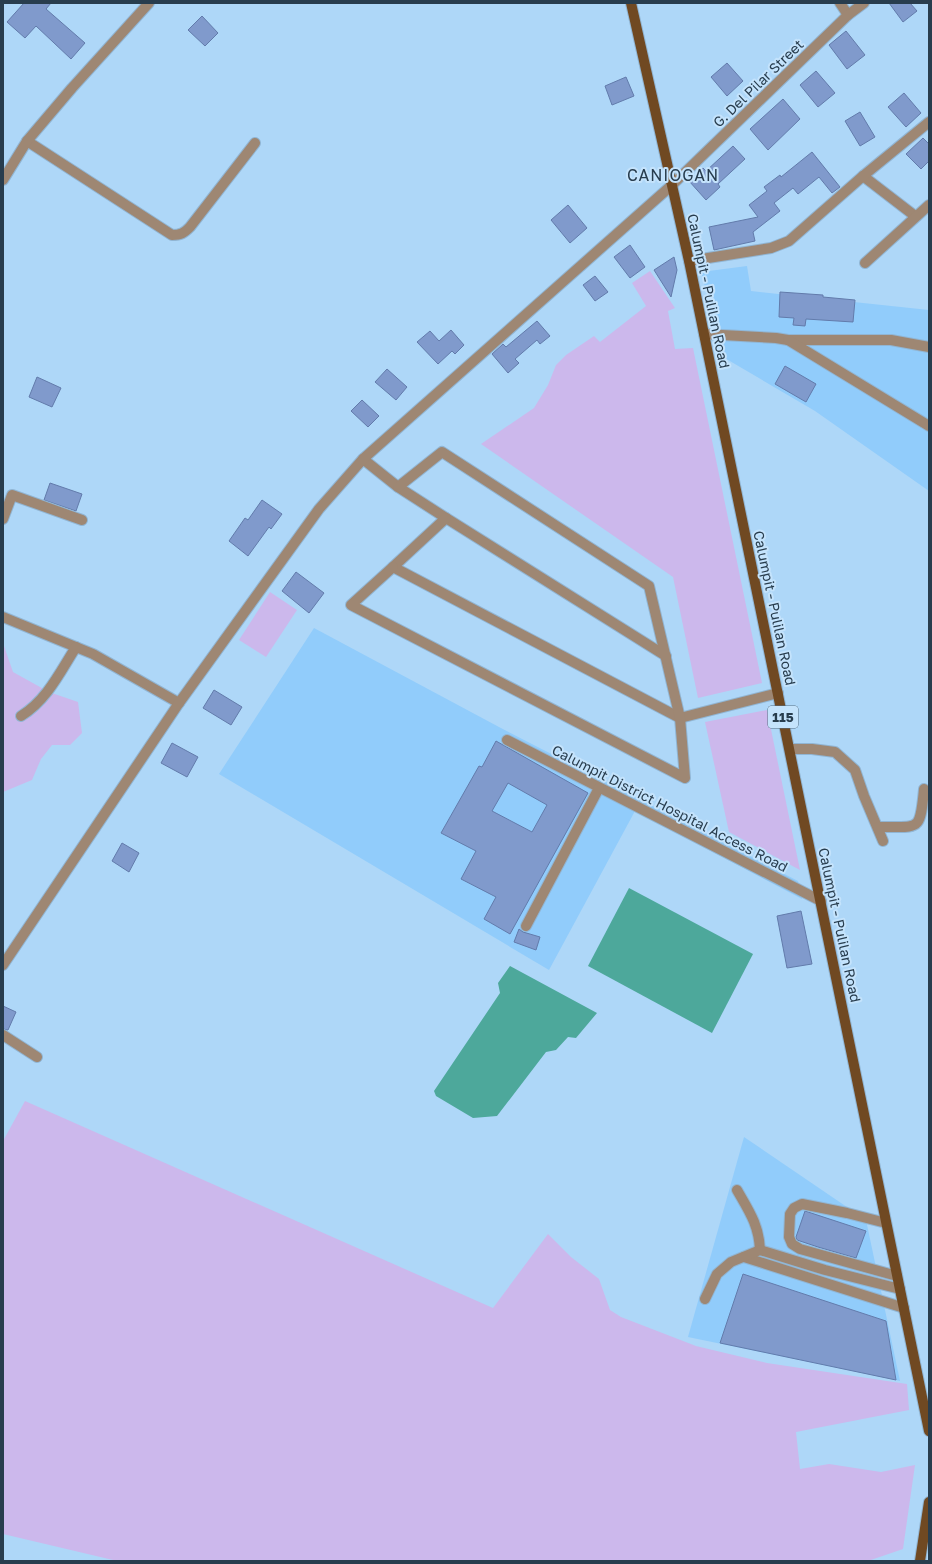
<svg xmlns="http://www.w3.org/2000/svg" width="932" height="1564" font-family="'Golos Text',sans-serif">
<rect width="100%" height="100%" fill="#aed7f8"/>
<g fill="#91ccfb">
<path d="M747,266L751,291L929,310V491L815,411L723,357L701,272Z"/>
<path d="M314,628L499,727L798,881L802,899L635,811L549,970L219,774Z"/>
<path d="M744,1137L866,1220L900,1381L688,1337Z"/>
</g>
<g fill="#ccb8ec">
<path d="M650,271L675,308L668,311L675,349L693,348L762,683L698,698L673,577L481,444L534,408L548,385L556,365L566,355L594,336L600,342L646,306L632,283Z"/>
<path d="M270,592L297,610L266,657L239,640Z"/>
<path d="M3,643L13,672L49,692L78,702L82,733L70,745H52L41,759L32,780L3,792Z"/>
<path d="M767,710L800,870L729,832L705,722Z"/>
<path d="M25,1101L493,1308L548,1234L571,1257L599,1279L610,1310L621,1317L696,1346L767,1363L907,1384L909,1410L796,1432L800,1469L829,1464L881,1472L915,1465L903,1549L868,1561H114L113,1560L3,1534V1141Z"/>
</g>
<g fill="#4da89b">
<path d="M629,888L753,954L712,1033L588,966Z"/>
<path d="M510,966L597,1013L576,1038L568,1037L556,1050L546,1052L497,1116L473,1118L436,1096L434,1091L500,993L498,983Z"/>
</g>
<g fill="#809acc" stroke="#627bab" fill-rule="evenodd">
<path d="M24,3H51L46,9L85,43L71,59L36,26L25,38L7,22Z"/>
<path d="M889,3H910L917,11L903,22Z"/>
<path d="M202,16L218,33L205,46L188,30Z"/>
<path d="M846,31L865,55L847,69L829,45Z"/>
<path d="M727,63L743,81L727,96L711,77Z"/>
<path d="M816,71L835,93L818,107L800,85Z"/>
<path d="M626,77L634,96L612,105L605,86Z"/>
<path d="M904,93L921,113L906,127L888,107Z"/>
<path d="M783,99L800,119L768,150L750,129Z"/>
<path d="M860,112L875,137L860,146L845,121Z"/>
<path d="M923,138L929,144V161L921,169L906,154Z"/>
<path d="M733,146L745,159L718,184L720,187L706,200L689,181L703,168L706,171Z"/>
<path d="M812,152L840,187L832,193L819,177L798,194L793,188L774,203L780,211L753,232L755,241L714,250L709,227L758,217L749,205L767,191L764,187L780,175L781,177Z"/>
<path d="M568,205L587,228L570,243L551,220Z"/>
<path d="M630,245L645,267L630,278L614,257Z"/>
<path d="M674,257L677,270L671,297L654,270Z"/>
<path d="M595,276L608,292L595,301L583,285Z"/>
<path d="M780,292L823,295V297L855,300L853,322L806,319L805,326L793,325L794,318L779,317Z"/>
<path d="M537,321L550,336L540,344L537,340L515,359L519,363L508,373L492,354L503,344L506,347Z"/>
<path d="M451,330L464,345L455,354L452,351L438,364L417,342L430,331L439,341Z"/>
<path d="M785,366L816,384L806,402L775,384Z"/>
<path d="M387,369L407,387L396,400L375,382Z"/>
<path d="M37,377L61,388L52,407L29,397Z"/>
<path d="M362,400L379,416L368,427L351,411Z"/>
<path d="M50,483L82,494L76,511L44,500Z"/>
<path d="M262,500L282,514L271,529L269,527L248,556L229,541L245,518L248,520Z"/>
<path d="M296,572L324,593L309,613L282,591Z"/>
<path d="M214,690L242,707L231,725L203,708Z"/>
<path d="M496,741L588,793L510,934L484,919L496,897L461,879L476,851L441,833L479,766L482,767ZM508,783L547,805L532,832L492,811Z"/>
<path d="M172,743L198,757L187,777L161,763Z"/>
<path d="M122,843L139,853L129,872L112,861Z"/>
<path d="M801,911L812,964L787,968L777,916Z"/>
<path d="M519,929L523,932L540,937L536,950L514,942Z"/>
<path d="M3,1006L16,1012L8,1030L3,1029Z"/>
<path d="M805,1211L866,1231L856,1258L818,1247L797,1240L796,1237Z"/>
<path d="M743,1274L886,1321L896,1380L720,1343Z"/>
</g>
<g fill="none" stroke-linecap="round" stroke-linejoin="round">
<g stroke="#91b5d3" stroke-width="12">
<g id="minor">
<path d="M840,3L848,15"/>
<path d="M27,141L172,235C181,235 184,233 190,227L255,143"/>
<path d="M863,176L915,216"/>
<path d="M3,180L27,141L72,88L149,3"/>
<path d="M689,261L771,248L789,241L863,176L929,122"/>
<path d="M865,263L929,205"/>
<path d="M704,334L776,338L788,340H891L929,347"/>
<path d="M788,340L929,426"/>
<path d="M363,459L398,487L446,518L666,656"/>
<path d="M446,518L393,567L680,718L778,693"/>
<path d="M3,519L12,495L82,520"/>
<path d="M393,567L351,605L685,778L680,718L649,586L442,452L398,487"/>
<path d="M3,617L93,654L179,703"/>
<path d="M21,716C47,700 60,672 76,647"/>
<path d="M507,740L821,901"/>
<path d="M790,749H812L835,752L855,770L864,796L883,841"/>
<path d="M878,827C919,826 920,834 924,789"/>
<path d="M526,926L599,788"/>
<path d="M3,965L179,703L319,509L363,459L672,185L848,15L864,3"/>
<path d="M3,1035L37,1057"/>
<path d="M737,1190C749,1211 759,1225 760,1250"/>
<path d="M886,1223L847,1213L802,1204L794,1208L790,1214L789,1237L792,1244L800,1249L897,1276"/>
<path d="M744,1257L904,1308"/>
<path d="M705,1299L717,1274L731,1262L760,1250L825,1270L900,1289"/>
</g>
</g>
<g stroke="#91b5d3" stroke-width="12">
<g id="major">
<path d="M631,3L689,261L929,1431"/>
<path d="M920,1561L929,1502"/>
</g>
</g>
<use href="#minor" stroke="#9e8773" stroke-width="10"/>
<use href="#major" stroke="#704922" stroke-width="10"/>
</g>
<g text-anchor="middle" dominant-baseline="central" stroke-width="4" stroke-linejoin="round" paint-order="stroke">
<rect fill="#c4e3fc" stroke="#576f82" stroke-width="1" x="768" y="706" width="30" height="22" rx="3"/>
<g font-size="13" font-weight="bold" fill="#283d4e">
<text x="783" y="717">115</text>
</g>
<g font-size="14" fill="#283d4e" stroke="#c4e3fc">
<text transform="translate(758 83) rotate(-44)">G. Del Pilar Street</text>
<text transform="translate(709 291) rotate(78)">Calumpit - Pulilan Road</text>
<text transform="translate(775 608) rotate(78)">Calumpit - Pulilan Road</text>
<text transform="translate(670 808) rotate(27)">Calumpit District Hospital Access Road</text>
<text transform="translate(840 925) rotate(78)">Calumpit - Pulilan Road</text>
</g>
<g font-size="16" letter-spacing="1" fill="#283d4e" stroke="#c4e3fc">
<text x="673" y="175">CANIOGAN</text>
</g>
</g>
<rect width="932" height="1564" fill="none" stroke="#283d4e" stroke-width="8"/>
</svg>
